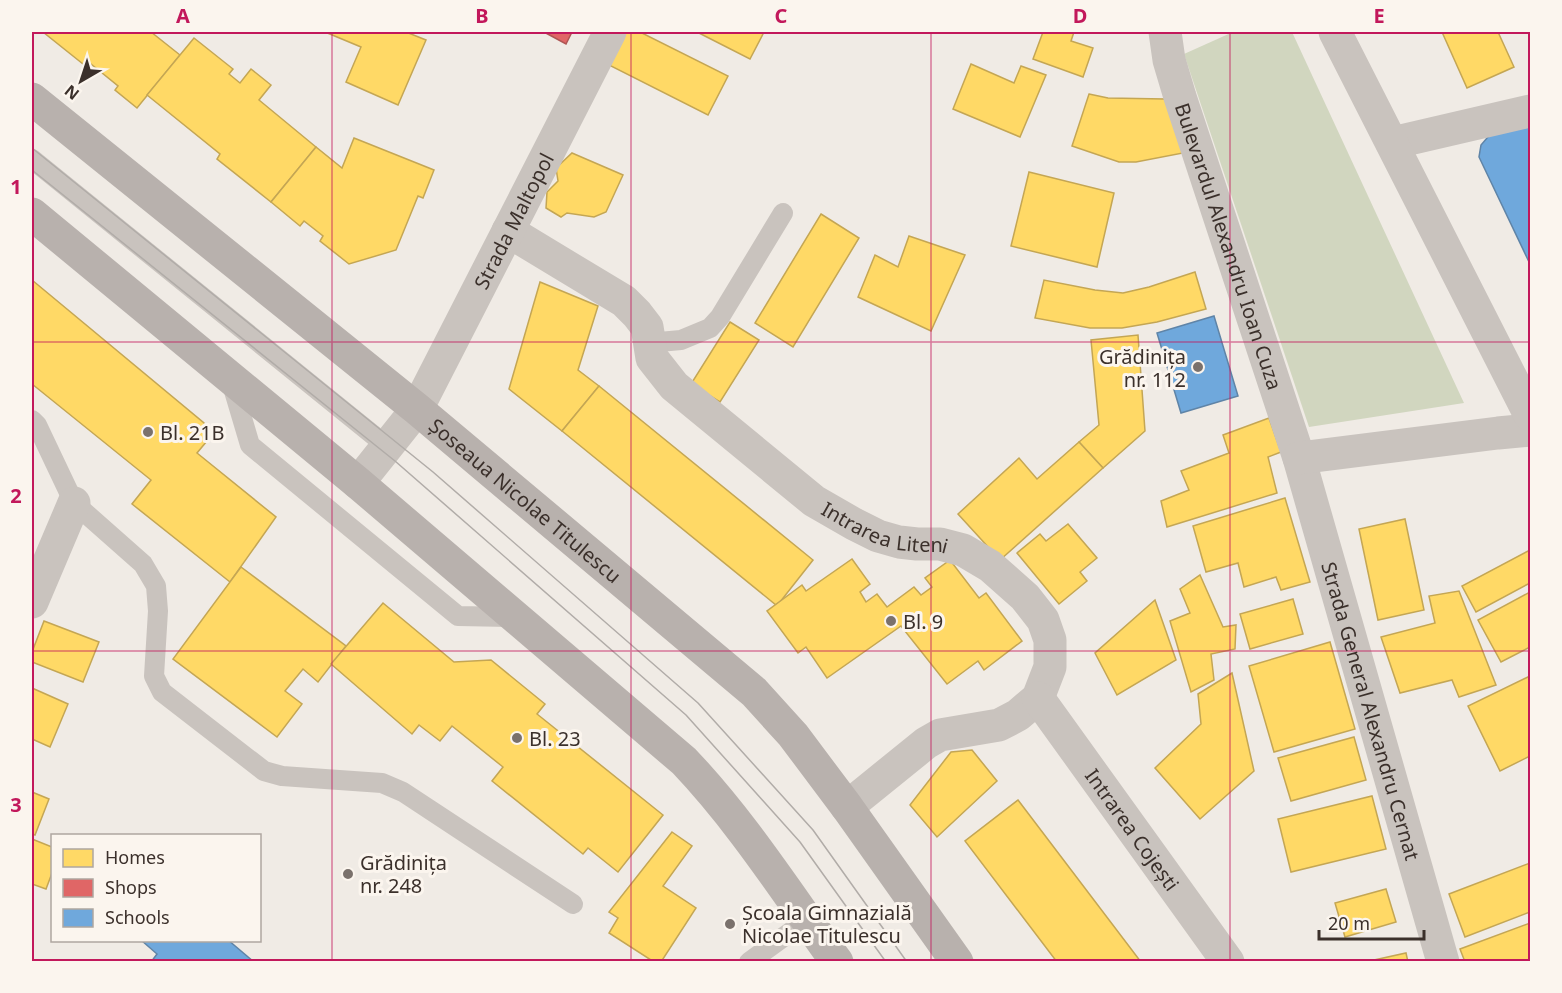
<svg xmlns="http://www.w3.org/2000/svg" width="1562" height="993" font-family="'Noto Sans',sans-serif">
<rect width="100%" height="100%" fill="#f0ebe5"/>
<path fill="#d1d6bf" d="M1233,32H1292L1464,403L1309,427L1184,54Z"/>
<g fill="#ffd966" stroke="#c4a654" stroke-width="1.5">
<path d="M43,32H151L180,55L137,108L115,90L118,86L91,64L88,68Z"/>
<path d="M325,32H406L426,40L398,105L346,82L361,47Z"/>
<path d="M621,32H640L728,76L708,115L605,63Z"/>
<path d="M697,32H764L750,59Z"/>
<path d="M1043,32H1074L1071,41L1093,48L1083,77L1033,59Z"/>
<path d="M1442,32H1498L1514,67L1467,88Z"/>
<path d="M194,38L233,69L229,74L240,83L251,69L271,85L259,100L316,147L271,202L217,159L220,154L147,95Z"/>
<path d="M971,64L1014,83L1021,66L1046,75L1020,137L953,109Z"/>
<path d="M1089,94L1108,98L1165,99L1183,153L1136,162H1119L1072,146Z"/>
<path d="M354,138L434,170L423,198L418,196L396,250L349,264L320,241L323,236L304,221L300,226L271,202L316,147L342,168Z"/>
<path d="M572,153L623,175L606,212L594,217L567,213L561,217L546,208L547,192L558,181L556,168Z"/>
<path d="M1029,172L1114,193L1097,267L1011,246Z"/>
<path d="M821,214L859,238L793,347L755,323Z"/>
<path d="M909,236L965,255L931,331L858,297L875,255L898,267Z"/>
<path d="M1195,272L1206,309L1157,322L1122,328H1090L1035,318L1044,280L1095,290L1123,293L1149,287Z"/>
<path d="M32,280L204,423L207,441L197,453L276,517L230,582L132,504L151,480L32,384Z"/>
<path d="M540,282L598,306L578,370L599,386L562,431L509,389Z"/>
<path d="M730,322L759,340L720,402L691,384Z"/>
<path d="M1138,335L1145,431L1103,468L1079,442L1099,425L1091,340Z"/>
<path d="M599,386L813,560L780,602L776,605L562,431Z"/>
<path d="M1269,418L1281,452L1268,457L1277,493L1167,527L1161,501L1189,490L1181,471L1229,453L1223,435Z"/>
<path d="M1079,442L1103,468L1000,560L958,514L1019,458L1037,479Z"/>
<path d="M1285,498L1310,582L1281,590L1276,577L1244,587L1238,563L1206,572L1193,526Z"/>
<path d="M1405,519L1424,610L1378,620L1359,529Z"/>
<path d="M1068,524L1097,558L1080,572L1087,581L1059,604L1017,553L1040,534L1046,541Z"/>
<path d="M1530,550V583L1476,612L1462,586Z"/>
<path d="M852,559L870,584L860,592L866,602L877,594L887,607L914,587L921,595L932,587L925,578L950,560L979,598L986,593L1022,641L984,670L978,661L947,684L901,626L827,678L806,647L798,653L767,611L802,585L806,591Z"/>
<path d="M241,567L346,646L318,682L303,669L285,691L302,704L277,737L173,659Z"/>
<path d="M1200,575L1223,627L1236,625L1235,649L1211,654L1214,680L1191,692L1170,621L1190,613L1180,589Z"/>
<path d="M1459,591L1496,685L1459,697L1452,680L1400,693L1381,637L1435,623L1429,596Z"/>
<path d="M1530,592V647L1501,662L1478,620Z"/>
<path d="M1293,599L1303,634L1250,649L1240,614Z"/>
<path d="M1155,600L1176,660L1117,695L1095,653Z"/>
<path d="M383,603L454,662L491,660L545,704L537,714L663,815L618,872L588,848L583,854L492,781L503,767L452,726L440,741L419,725L412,734L331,664Z"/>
<path d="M44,621L99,642L83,682L32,662V652Z"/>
<path d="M1330,642L1355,729L1274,752L1249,666Z"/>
<path d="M1232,673L1254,771L1200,819L1155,768L1201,724L1198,694Z"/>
<path d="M1530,676V756L1500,771L1468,706Z"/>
<path d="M32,688L68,704L50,747L32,739Z"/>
<path d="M1354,737L1366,780L1291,801L1278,758Z"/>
<path d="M972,750L997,781L937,837L910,805L951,752Z"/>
<path d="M32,792L49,799L35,835L32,834Z"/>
<path d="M1372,796L1386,849L1291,872L1278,819Z"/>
<path d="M1018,800L1141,962H1057L965,841Z"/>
<path d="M672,832L692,846L663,886L696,908L661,962H654L609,933L618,918L609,912Z"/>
<path d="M32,839L52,847V873L46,889L32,884Z"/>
<path d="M1530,863V912L1465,937L1449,894Z"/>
<path d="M1386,889L1396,922L1345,937L1335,903Z"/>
<path d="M1530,923V962H1465L1460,949Z"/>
<path d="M1406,953L1408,962H1365Z"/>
</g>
<path fill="#e06666" stroke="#ae5654" stroke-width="1.5" d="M544,32H572L566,44Z"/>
<g fill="#6fa8dc" stroke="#5f84a7" stroke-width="1.5">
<path d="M1530,125V264L1479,157L1481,145L1493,131Z"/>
<path d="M1214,316L1238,396L1181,413L1157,333Z"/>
<path d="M141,940H228L254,962H151L157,954Z"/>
</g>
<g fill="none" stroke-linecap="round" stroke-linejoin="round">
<g stroke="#c9c3be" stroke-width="20">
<path d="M32,159L388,447"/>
<path d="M648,343L681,340L710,328L720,317L783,213"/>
<path d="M231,381L250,445L458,616L514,617"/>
<path d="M32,420L37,425L74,503L143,564L156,586L158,611L154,676L162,692L264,771L282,776L382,783L403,792L573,904"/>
<path d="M749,962L807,920"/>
</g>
<g stroke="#c9c3be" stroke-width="33">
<path id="s1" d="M1165,32L1169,60L1180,97L1299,458L1443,962"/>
<path d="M1392,143L1530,111"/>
<path id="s2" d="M508,231L624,301L637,314L647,327L652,358L674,386L814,501L854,524L878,536L899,542L917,544H940L963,550L990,566L1025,597L1043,620L1050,640V667L1038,698L1018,715L999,725L940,735L926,743L847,807"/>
<path d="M1299,458L1498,433L1530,430"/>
<path d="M32,602L74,503"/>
<path id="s3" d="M1038,698L1228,962"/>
</g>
<g stroke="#c9c3be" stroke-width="33">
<path d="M1335,32L1530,415"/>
<path id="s4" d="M358,483L417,409L610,32"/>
</g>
<g stroke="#b8b1ad" stroke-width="33">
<path id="s5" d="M32,99L417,409L754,692L793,735L847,807L957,962"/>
<path d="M32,214L358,483L684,761C742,822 787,893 837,962"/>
</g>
<g stroke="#b1aca8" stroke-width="1.5">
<path d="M32,148L433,472L698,703L813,830L907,962"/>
<path d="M32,170L395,461L686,715L800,842L886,962"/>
</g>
</g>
<path fill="none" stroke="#c2185b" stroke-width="1.5" stroke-opacity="0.55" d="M332,32V962M631,32V962M931,32V962M1230,32V962M32,342H1530M32,651H1530"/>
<g fill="#7a716c" stroke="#fbf5ee" stroke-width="2">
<circle cx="1198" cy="367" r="6"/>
<circle cx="148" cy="432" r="6"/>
<circle cx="891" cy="621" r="6"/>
<circle cx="517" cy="738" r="6"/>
<circle cx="348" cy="874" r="6"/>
<circle cx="730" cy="924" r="6"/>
</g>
<g text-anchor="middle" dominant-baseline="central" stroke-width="6" stroke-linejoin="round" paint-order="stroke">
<g font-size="20" fill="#3b302b" stroke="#fbf5ee">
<text stroke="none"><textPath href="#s4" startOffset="306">Strada Maltopol</textPath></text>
<text stroke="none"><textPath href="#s1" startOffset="224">Bulevardul Alexandru Ioan Cuza</textPath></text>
<text stroke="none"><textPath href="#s5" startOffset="636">Șoseaua Nicolae Titulescu</textPath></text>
<text stroke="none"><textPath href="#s2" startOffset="496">Intrarea Liteni</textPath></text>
<text stroke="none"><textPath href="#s1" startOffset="710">Strada General Alexandru Cernat</textPath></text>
<text stroke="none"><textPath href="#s3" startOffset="162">Intrarea Cojești</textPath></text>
</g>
<g font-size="20" fill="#3b302b" stroke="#fbf5ee" text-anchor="start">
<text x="1186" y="356" text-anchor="end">Grădinița<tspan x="1186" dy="23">nr. 112</tspan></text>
<text x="160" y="432">Bl. 21B</text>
<text x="903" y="621">Bl. 9</text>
<text x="529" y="738">Bl. 23</text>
<text x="360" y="862">Grădinița<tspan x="360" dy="23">nr. 248</tspan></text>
<text x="742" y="912">Școala Gimnazială<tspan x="742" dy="23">Nicolae Titulescu</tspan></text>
</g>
</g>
<rect width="1562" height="993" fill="none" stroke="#fbf5ee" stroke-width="66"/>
<rect x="51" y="834" width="210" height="108" fill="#fbf5ee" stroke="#aea6a0" stroke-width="1.5"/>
<rect x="63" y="849" width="30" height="18" fill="#ffd966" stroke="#aea6a0" stroke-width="1.5"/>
<text x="105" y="864" font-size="18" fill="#3b302b">Homes</text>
<rect x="63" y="879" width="30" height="18" fill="#e06666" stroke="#aea6a0" stroke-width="1.5"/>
<text x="105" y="894" font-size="18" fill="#3b302b">Shops</text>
<rect x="63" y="909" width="30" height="18" fill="#6fa8dc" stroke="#aea6a0" stroke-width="1.5"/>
<text x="105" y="924" font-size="18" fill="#3b302b">Schools</text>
<g transform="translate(81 81) rotate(219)" stroke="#fbf5ee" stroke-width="4.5" paint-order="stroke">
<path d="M0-4.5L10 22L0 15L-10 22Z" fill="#3b302b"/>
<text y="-9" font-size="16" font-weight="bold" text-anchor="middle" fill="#3b302b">N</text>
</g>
<path d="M1319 930v9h105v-9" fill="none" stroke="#3b302b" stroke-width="3"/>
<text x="1328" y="930" font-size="18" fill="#3b302b" stroke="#fbf5ee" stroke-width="4.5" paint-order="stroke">20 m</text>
<rect x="33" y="33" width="1496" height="927" fill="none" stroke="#c2185b" stroke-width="2"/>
<g font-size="20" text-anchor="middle" font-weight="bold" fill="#c2185b">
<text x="183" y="23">A</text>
<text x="482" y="23">B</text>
<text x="781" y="23">C</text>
<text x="1080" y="23">D</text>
<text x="1379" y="23">E</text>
<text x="16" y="194">1</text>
<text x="16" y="503">2</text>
<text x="16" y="812">3</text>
</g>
</svg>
